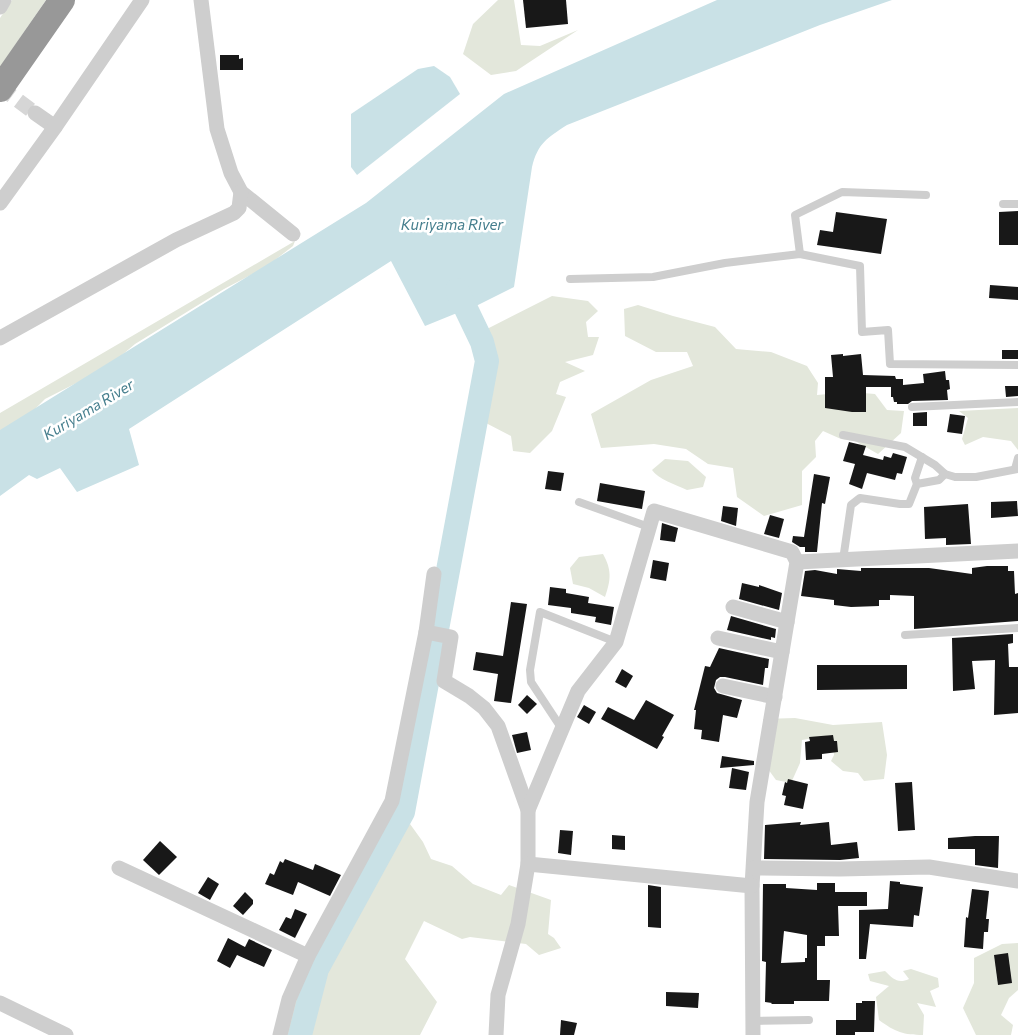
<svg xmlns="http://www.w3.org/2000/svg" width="1018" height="1035" font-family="Commissioner,sans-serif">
<rect width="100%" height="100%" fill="#fff"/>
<g fill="#e3e7db">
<path d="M12,0H46L0,67V18Z"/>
<path d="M498,0H514L521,45L540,46L578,30L516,71L491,75L463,54L473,24Z"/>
<path d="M295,241L293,246L266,267L224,289L135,344L108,367L45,399L18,426L0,435V413Z"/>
<path d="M552,296L588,301L598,311L586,322L588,337H599L593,355L565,362L585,371L560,382L556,394L566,397L552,431L530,453L513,451L511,436L484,422L491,366L485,330Z"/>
<path d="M638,305L673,316L715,327L736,349L771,352L807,366L818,383L817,395L851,392L875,394L887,410L904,411L901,433L878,454L855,441L841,439L823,431L815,441L816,457L802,471V505L764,516L737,497L733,468L708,464L686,449L654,444L601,448L591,414L651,380L693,366L687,352H656L625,336L624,309Z"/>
<path d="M1018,408V450L1011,441L983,437L965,445L962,439L968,418L959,411Z"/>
<path d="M665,459L688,461L706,477L703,487L687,490C676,485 658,479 652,470Z"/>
<path d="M603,554C612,570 611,580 605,597L589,588L573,584L570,568L579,557Z"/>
<path d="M795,718L833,725L882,722L887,755L884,779L864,781L858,773L843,771L831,761L834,755L832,735L802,740L800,763L791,783L776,780L768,769L763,736V719Z"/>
<path d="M410,824L423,842L431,859L452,866L473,884L501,895L509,885L551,900L548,934L554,938L561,948L539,955L526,944L470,937L462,939L424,921L405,959L437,1002L420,1035H276L309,961L378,861Z"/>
<path d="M1018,943V990L1009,998L1001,1015L1013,1025L1011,1035H976L963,1008L974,983V958L1002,944Z"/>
<path d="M911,969L938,978L939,987L930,991L936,1007L917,1003L924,1015L923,1035C904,1035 895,1032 879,1020L876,997L889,986L870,981L868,974L885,971C893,979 898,984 909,979L903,971Z"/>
</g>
<g fill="#c9e1e6">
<path d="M717,0H892L820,25L567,125C547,138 538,143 532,167L514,287L474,307L476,317L464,322L457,313L425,326L391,261L129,429L139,465L77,492L60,468L37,479L29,475L0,496V430L366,203L504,94Z"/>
<path d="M434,66L450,77L460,94L357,175L351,167V114L418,69Z"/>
</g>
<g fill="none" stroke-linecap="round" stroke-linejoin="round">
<path stroke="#c9e1e6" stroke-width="24" d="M300,1035L317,969L403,812L487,361L482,342L457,290"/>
</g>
<g fill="#181818" fill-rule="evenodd">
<path d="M523,0H566L568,24L526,28Z"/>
<path d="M220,55H239V59L243,58V70H220Z"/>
<path d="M1018,211V245H999V212Z"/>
<path d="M836,212L887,219L881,254L817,245L820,230L833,232Z"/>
<path d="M990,285L1018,287V300L989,298Z"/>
<rect x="1002" y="350" width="16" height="9"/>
<path d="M843,354V356L861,354L863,375L895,376L896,379H903V385L924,383L923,374L945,371L946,380H949L950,389L947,390L948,400L912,401L908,404H897V402H894L893,397H891V387H866V412H852L825,408V377H833L831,355Z"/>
<path d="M1005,386H1018V396L1006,397Z"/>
<path d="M927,412V426H913V413Z"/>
<path d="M950,414L965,416L962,434L947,432Z"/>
<path d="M849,442L866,446L863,455L883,460L884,456L891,458L893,453L907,457L902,474L897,473L895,480L867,473L862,489L849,484L855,464L843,461Z"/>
<path d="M548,471L564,473L561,491L545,489Z"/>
<path d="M814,474L830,477L825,504L822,503L817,552H805V547H800L792,542L793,536L804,537Z"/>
<path d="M600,483L645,491L642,509L597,501Z"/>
<path d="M1017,501L1018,516L991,518V502Z"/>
<path d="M968,504L971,544L946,545V538L925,539L924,507Z"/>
<path d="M723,506L738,508L736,526L721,521Z"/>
<path d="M770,515L784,519L779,538L764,534Z"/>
<path d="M662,523L678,528L675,542L660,540Z"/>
<path d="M653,560L669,563L666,581L650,578Z"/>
<path d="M987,566H1008V571H1014L1015,594L1018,593V621L914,629V596L890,595V600H879V606L851,607L834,605V600L801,596L805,571L815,570L837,574V569L861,571V568H929L972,574V568Z"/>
<path d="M742,583L759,587V585L782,593L779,610L739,599Z"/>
<path d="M550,587L566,589V593L589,597L588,603L614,607L611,625L595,622L596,617L571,613V608L548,605Z"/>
<path d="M511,602L527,604L511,703L494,701L498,674L473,670L476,652L503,656Z"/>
<path d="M731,616L776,629L775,638L771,637V640L727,630Z"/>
<path d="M1013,634V643L1008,644L1009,667H1018V713L994,715L995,660L972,661L975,689L953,691L952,638Z"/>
<path d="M719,648L769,659L768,668H765L763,685L725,677H720L716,680L714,688L717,693L742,700L737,718L723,715L719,742L701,739L702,730L694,729L696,710H694L705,666L710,667Z"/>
<path d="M817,665H907V689L817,690Z"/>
<path d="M622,669L633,676L626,688L615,682Z"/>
<path d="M527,695L537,704L527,714L518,705Z"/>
<path d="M646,700L674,715L662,736L664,737L657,749L601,719L608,707L634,720Z"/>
<path d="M584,705L596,712L589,724L577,717Z"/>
<path d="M527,732L531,750L517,753L512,735Z"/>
<path d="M833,735L834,741H837L838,752L822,754V759L806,760L805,742L810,741L809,737Z"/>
<path d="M722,756L754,761V765L720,768Z"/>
<path d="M732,768L749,772L746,790L729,788Z"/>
<path d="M788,779L808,784L803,809L784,805L786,796L782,795L785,782L787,783Z"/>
<path d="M912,782L915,830L898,831L895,783Z"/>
<path d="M801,822L800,825L829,822L831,845L857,842L859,858L840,860L764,859L765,825Z"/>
<path d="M560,830L573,831L571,855L558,853Z"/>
<path d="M612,835L625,836V850L612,849Z"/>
<path d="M975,836H999L998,868L975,865V849H948V838Z"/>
<path d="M160,841L177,857L159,875L143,860Z"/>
<path d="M285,859L313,870L315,864L341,875L330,896L298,882L293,895L265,884L270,873L274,875L280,861L283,863Z"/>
<path d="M208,877L219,884L210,900L198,893Z"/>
<path d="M890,881L900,882V884L923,887L919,916L914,915L913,927L870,924L866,959H859V910L888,909Z"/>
<path d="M817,883H835V892H867V906H838L839,936H825V946H817V980H830L829,1001H794V1004H771L772,1003L765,1002L766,962L762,961L763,884H786V888L817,890ZM784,931L807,935V958H805V962L781,963Z"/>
<path d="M648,885L661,887V928L648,927Z"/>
<path d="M972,889L989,891L986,919H989L988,932H984L983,949L964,947L966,917L968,918Z"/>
<path d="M245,892L253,900V904L243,915L233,906Z"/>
<path d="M295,909L307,914L295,938L279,930L286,917L291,919Z"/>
<path d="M228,938L245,947L249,939L272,950L264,967L237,955L230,968L217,961Z"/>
<path d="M1008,953L1012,983L998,985L994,955Z"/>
<path d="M666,992L699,993L698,1008L666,1006Z"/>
<path d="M862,1001H875L874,1032H855V1035H836V1020H856V1003H862Z"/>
<path d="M561,1020L577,1023L574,1035H560Z"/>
</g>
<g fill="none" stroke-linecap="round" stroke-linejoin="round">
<path stroke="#d6d6d6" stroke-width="15" stroke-dasharray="15 8" stroke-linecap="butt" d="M0,87L35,113"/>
<g stroke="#cecece" stroke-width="8">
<path d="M1003,204H1018"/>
<path d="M800,254L795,215L842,192L926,195"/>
<path d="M570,279L653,277L725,263L800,254L860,266L862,332L888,330L890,364L1018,365"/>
<path d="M912,407L1018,402"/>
<path d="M843,435L905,447L935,465L945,474L955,477H976L1018,469"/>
<path d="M1015,469L1018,458"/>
<path d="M917,484L915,478L922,457"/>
<path d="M579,502L649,527"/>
<path d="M843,560L851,505L860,498L900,504H909L917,484L939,480L945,474"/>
<path d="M905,635L1018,628"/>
<path d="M562,729L531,682L530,670L540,612L616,642"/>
<path d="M753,1021L809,1020"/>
</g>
<g stroke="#cecece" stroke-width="15">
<path d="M201,0L217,129L231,173L241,192L293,234"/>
<path d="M0,7L4,0"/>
<path d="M35,113L55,127"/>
<path d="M0,203L55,127L142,0"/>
<path d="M0,338L176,240L234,213L239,208L241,192"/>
<path d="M797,562L1018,551"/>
<path d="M733,607L787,622"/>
<path d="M426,632L451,637L444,681L469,696L484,708L498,726L528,810V864L518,924L498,995L496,1035"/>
<path d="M718,638L782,652"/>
<path d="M723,686L775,697"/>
<path d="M528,810L578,691L616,642L654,511L792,552L797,562L757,802L752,886L753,1035"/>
<path d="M528,864L752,886"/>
<path d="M119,868L308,956"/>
<path d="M754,868L840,869L929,867L1018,881"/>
<path d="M0,1003L66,1035"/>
<path d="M280,1035L289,999L308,956L392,801L426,632L434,574"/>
</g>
<path stroke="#989898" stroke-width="26" d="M0,89L62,0"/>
</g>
<g text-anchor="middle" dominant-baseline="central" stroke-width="5" stroke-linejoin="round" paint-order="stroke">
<g font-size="15" font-style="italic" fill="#457e8d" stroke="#fff">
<text x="452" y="224">Kuriyama River</text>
<text transform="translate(88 409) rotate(-31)">Kuriyama River</text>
</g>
</g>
</svg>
